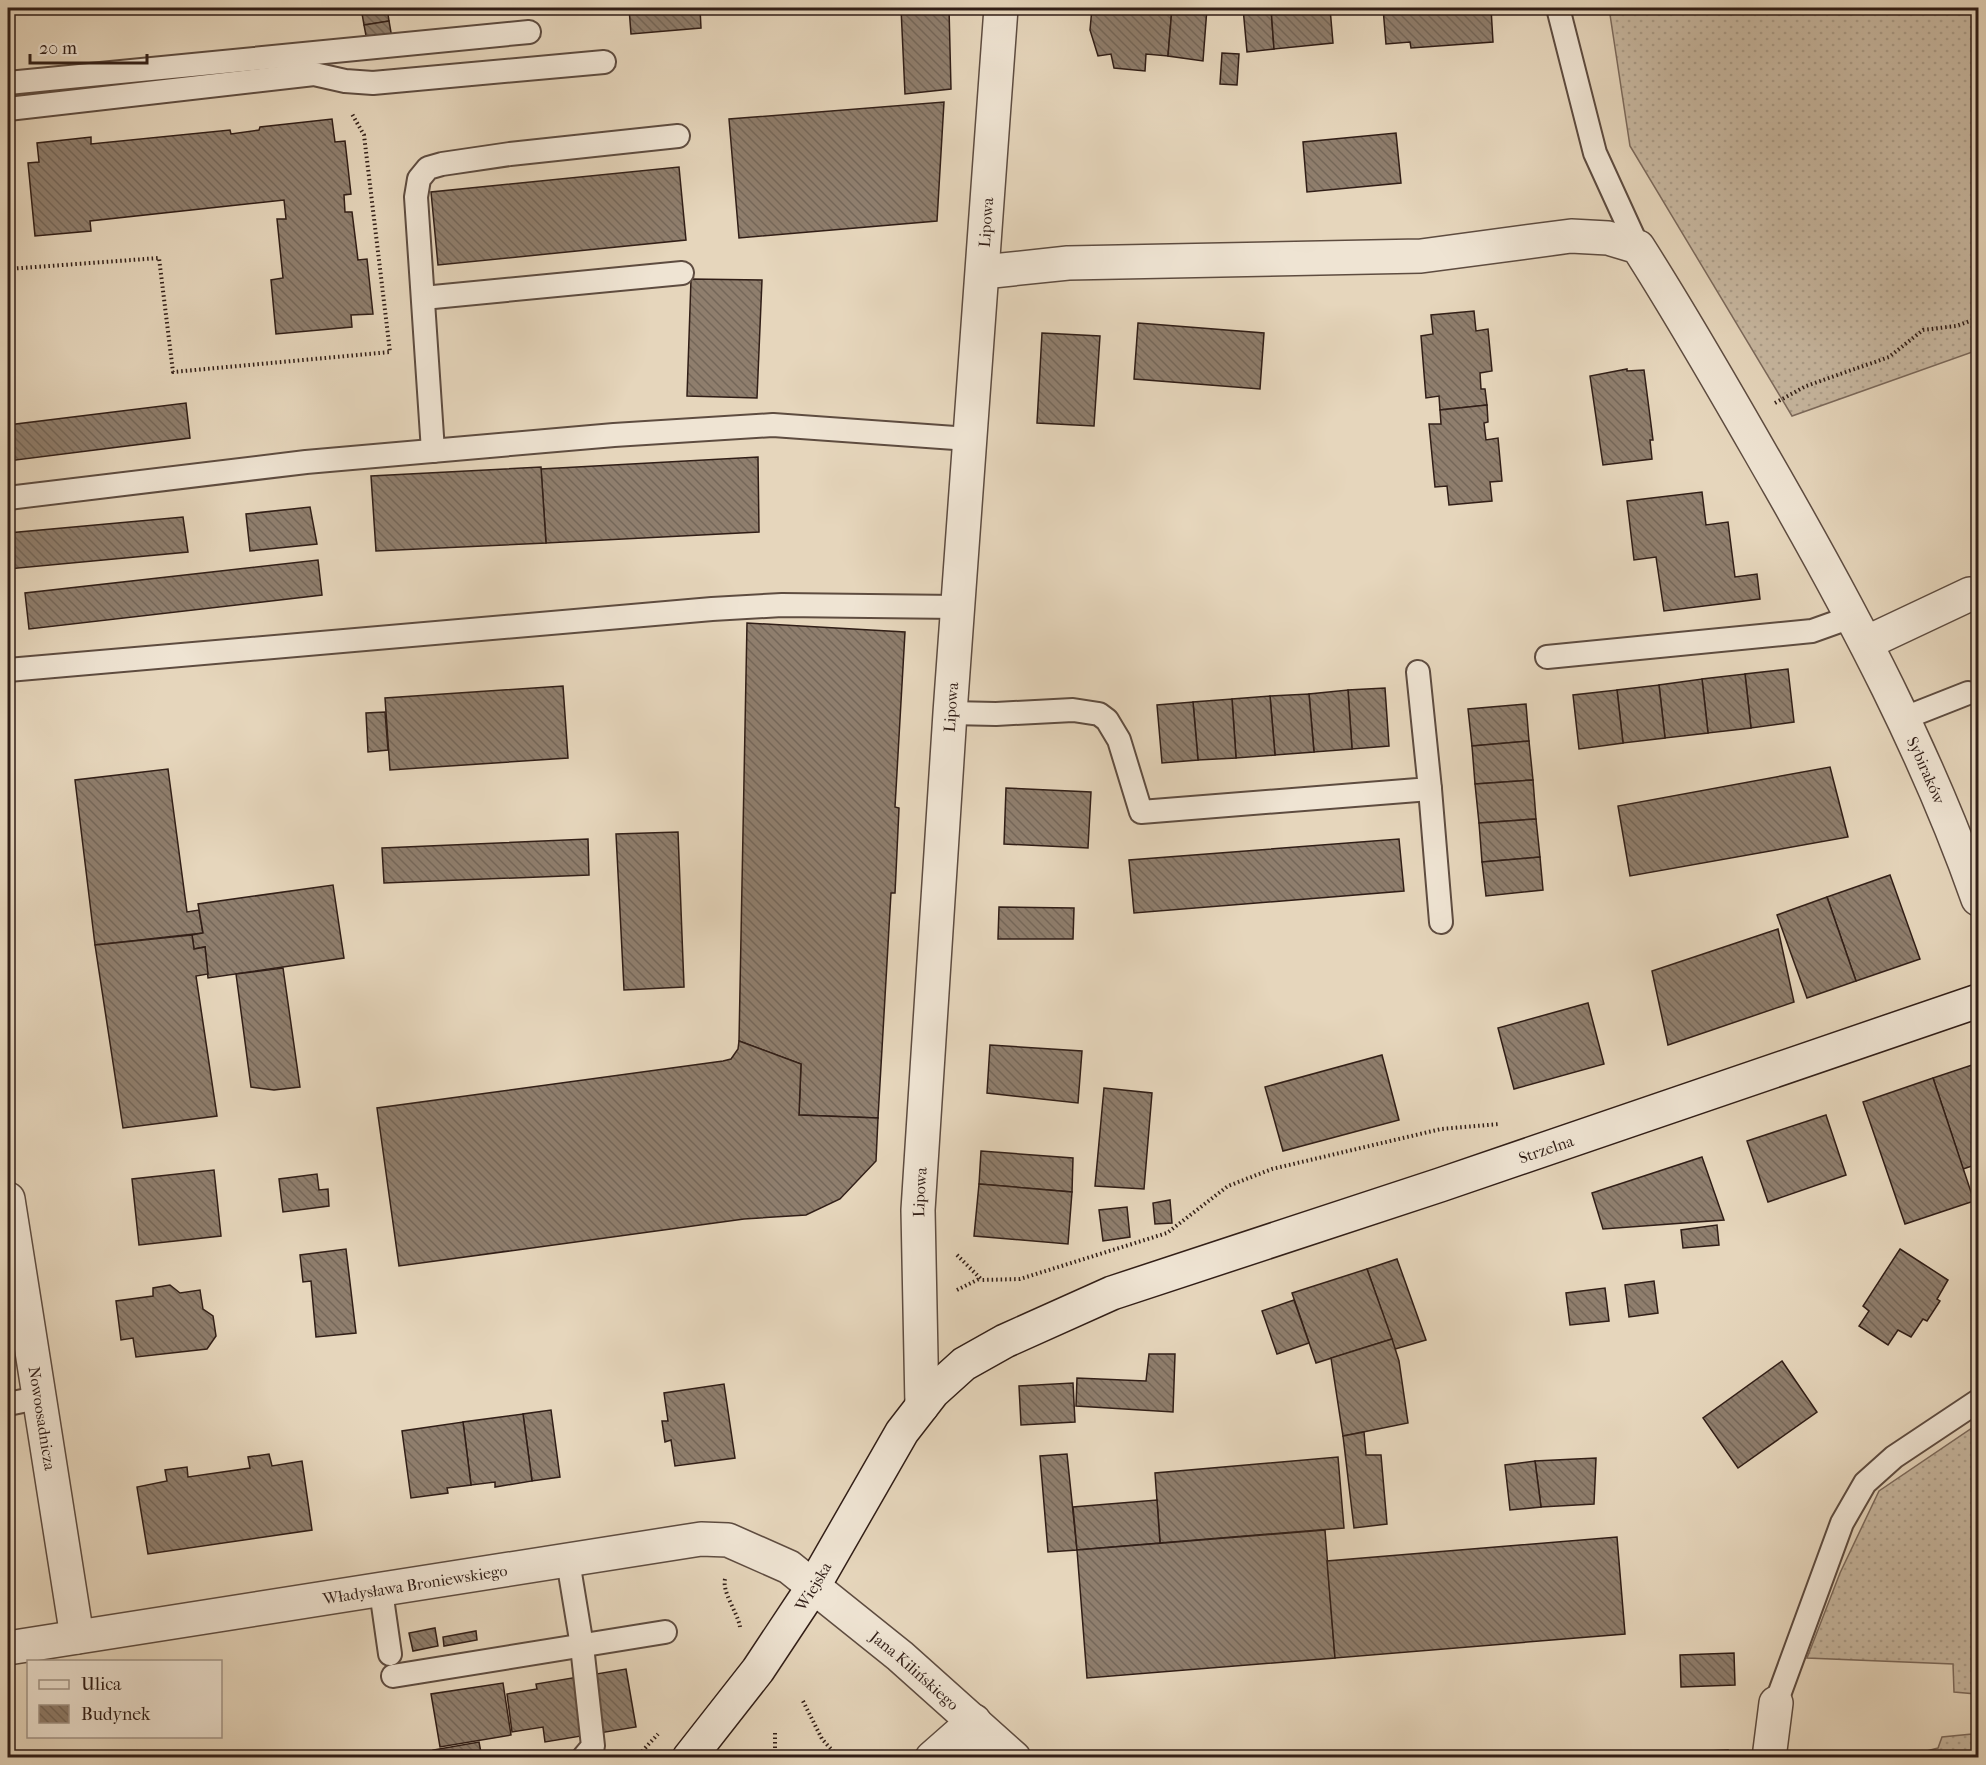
<svg xmlns="http://www.w3.org/2000/svg" width="1986" height="1765" font-family="'IM FELL French Canon',serif">
<defs>
<pattern id="grass-dots" width="8" height="8" patternUnits="userSpaceOnUse" patternTransform="scale(1.5)"><rect width="8" height="8" fill="#c7b7a0"/><path d="M2 2h.1M6 6h.1" fill="none" stroke="#ab9d89" stroke-width="1.8" stroke-linecap="round"/></pattern>
<pattern id="building-back-hatch" width="6" height="6" patternUnits="userSpaceOnUse" patternTransform="scale(1.5)"><rect width="6" height="6" fill="#8f7e6d"/><path d="M-1 5l2 2M0 0l6 6M5-1l2 2" fill="none" stroke="#756759"/></pattern>
</defs>
<rect width="100%" height="100%" fill="#e6d6bc"/>
<filter id="stains"><feTurbulence type="fractalNoise" baseFrequency=".00333" numOctaves="4"/><feColorMatrix values="0 0 0 0 .2 0 0 0 0 .09 0 0 0 0 .02 0 0 0 .5 -.17"/></filter>
<radialGradient id="worn" r=".72"><stop offset=".6" stop-color="#630" stop-opacity="0"/><stop offset="1" stop-color="#630" stop-opacity=".3"/></radialGradient>
<g fill="url(#grass-dots)" stroke="#7c6a5c" stroke-width="1.5">
<path d="M1609,8H1978V350L1792,416L1630,146Z"/>
<path d="M1978,1424V1757H1921L1922,1752L1938,1748L1942,1737L1972,1734L1976,1694L1954,1692L1953,1664L1807,1658L1840,1573L1879,1491Z"/>
</g>
<g fill="url(#building-back-hatch)" stroke="#311e17" stroke-width="1.5">
<path d="M361,8H387L389,21L364,25Z"/>
<path d="M429,8H471L429,11Z"/>
<path d="M629,8H700L701,28L631,34Z"/>
<path d="M901,8H949L951,89L905,94Z"/>
<path d="M1092,8H1172L1168,56L1146,54L1145,71L1114,68L1111,54L1098,56L1090,30Z"/>
<path d="M1172,8H1207L1203,61L1168,56Z"/>
<path d="M1243,8H1271L1274,49L1247,52Z"/>
<path d="M1271,8H1330L1333,43L1274,49Z"/>
<path d="M1383,8H1491L1493,42L1411,48L1410,42L1386,44Z"/>
<path d="M389,21L392,38L367,41L364,25Z"/>
<path d="M1222,53L1239,54L1237,85L1220,84Z"/>
<path d="M944,102L937,221L739,238L729,119Z"/>
<path d="M332,119L335,142L345,141L351,194L344,195L345,212H352L358,260L367,259L373,314L351,315L352,327L276,334L271,280L283,278L277,219H286L284,200L90,221L91,231L35,236L28,163L39,162L37,143L91,137V144L230,130L231,134L259,130L260,127Z"/>
<path d="M1396,133L1401,183L1307,192L1303,142Z"/>
<path d="M679,167L686,240L438,265L431,192Z"/>
<path d="M691,279L762,280L757,398L687,396Z"/>
<path d="M1474,311L1476,331L1488,329L1492,371L1480,373L1481,389H1485L1487,405L1440,410L1439,396L1426,398L1421,336L1433,334L1431,315Z"/>
<path d="M1138,323L1264,333L1260,389L1134,379Z"/>
<path d="M1042,333L1100,336L1094,426L1037,423Z"/>
<path d="M1627,369V371L1644,370L1653,440H1650L1652,459L1603,465L1590,376Z"/>
<path d="M186,403L190,438L8,461V425Z"/>
<path d="M1487,405L1488,422L1484,423L1486,440L1498,438L1502,481L1490,482L1492,501L1449,505L1447,486L1435,487L1429,424H1441L1440,410Z"/>
<path d="M758,457L759,532L546,543L541,469Z"/>
<path d="M541,467L546,543L376,551L371,476Z"/>
<path d="M1702,492L1706,525L1728,522L1735,577L1757,574L1760,599L1664,611L1656,557L1634,560L1627,501Z"/>
<path d="M310,507L317,544L250,551L246,514Z"/>
<path d="M183,517L188,552L8,569V533Z"/>
<path d="M318,560L322,595L29,629L25,593Z"/>
<path d="M747,623L905,632L895,807L899,808L895,893H891L878,1118L799,1115L801,1064L739,1041Z"/>
<path d="M1788,669L1794,722L1751,728L1745,674Z"/>
<path d="M1745,674L1751,728L1708,733L1702,679Z"/>
<path d="M1702,679L1708,733L1665,738L1659,685Z"/>
<path d="M1659,685L1665,738L1623,743L1617,690Z"/>
<path d="M563,686L568,758L390,770L385,698Z"/>
<path d="M1385,688L1389,746L1352,749L1348,690Z"/>
<path d="M1348,690L1352,749L1314,752L1309,694Z"/>
<path d="M1617,690L1623,743L1579,749L1573,695Z"/>
<path d="M1309,694L1314,752L1275,755L1270,696Z"/>
<path d="M1270,696L1275,755L1236,758L1232,699Z"/>
<path d="M1232,699L1236,758L1198,760L1193,702Z"/>
<path d="M1193,702L1198,760L1162,763L1157,705Z"/>
<path d="M1526,704L1529,741L1472,746L1468,709Z"/>
<path d="M385,712L388,750L368,752L366,713Z"/>
<path d="M1529,741L1533,780L1475,784L1472,746Z"/>
<path d="M1830,767L1848,837L1630,876L1618,806Z"/>
<path d="M168,769L187,912L199,910L203,933L95,945L75,780Z"/>
<path d="M1533,780L1536,819L1479,823L1475,784Z"/>
<path d="M1006,788L1091,792L1088,848L1004,844Z"/>
<path d="M1536,819L1540,857L1482,862L1479,823Z"/>
<path d="M678,832L684,987L624,990L616,834Z"/>
<path d="M588,839L589,875L384,883L382,848Z"/>
<path d="M1399,839L1404,891L1134,913L1129,860Z"/>
<path d="M1540,857L1543,890L1486,896L1482,862Z"/>
<path d="M1890,875L1920,959L1856,981L1827,897Z"/>
<path d="M333,885L344,958L208,978L205,947L194,949L192,935L203,933L198,904Z"/>
<path d="M1827,897L1856,981L1807,998L1777,915Z"/>
<path d="M999,907L1074,908L1073,939H998Z"/>
<path d="M1778,929L1794,1002L1668,1045L1652,971Z"/>
<path d="M192,935L194,949L205,947L208,974L196,976L217,1116L123,1128L95,945Z"/>
<path d="M283,968L300,1087L274,1090L251,1087L236,974Z"/>
<path d="M1588,1003L1604,1064L1514,1089L1498,1028Z"/>
<path d="M739,1041L801,1064L799,1115L878,1118L876,1161L840,1199L806,1215L744,1219L399,1266L377,1108L723,1061L731,1059L738,1049Z"/>
<path d="M990,1045L1082,1051L1078,1103L987,1093Z"/>
<path d="M1382,1055L1399,1120L1283,1151L1265,1087Z"/>
<path d="M1978,1063V1164L1963,1169L1933,1078Z"/>
<path d="M1933,1078L1974,1201L1905,1224L1863,1102Z"/>
<path d="M1104,1088L1152,1093L1144,1189L1095,1186Z"/>
<path d="M1826,1115L1846,1175L1768,1202L1747,1141Z"/>
<path d="M981,1151L1073,1158L1072,1192L979,1184Z"/>
<path d="M1702,1157L1724,1220L1603,1229L1592,1193Z"/>
<path d="M214,1170L221,1236L139,1245L132,1179Z"/>
<path d="M317,1174L319,1190L328,1189L329,1206L283,1212L279,1179Z"/>
<path d="M979,1184L1072,1192L1068,1244L974,1236Z"/>
<path d="M1170,1200L1172,1223L1155,1224L1153,1203Z"/>
<path d="M1127,1207L1130,1237L1103,1241L1099,1210Z"/>
<path d="M1717,1225L1719,1245L1683,1248L1681,1230Z"/>
<path d="M346,1249L356,1333L316,1337L311,1281L303,1282L300,1255Z"/>
<path d="M1900,1249L1948,1280L1937,1299L1940,1301L1927,1321L1923,1319L1911,1337L1898,1330L1888,1345L1859,1326L1869,1311L1863,1306Z"/>
<path d="M1397,1259L1426,1340L1395,1349L1367,1269Z"/>
<path d="M1367,1269L1392,1339L1316,1363L1292,1293Z"/>
<path d="M1654,1281L1658,1313L1629,1317L1625,1285Z"/>
<path d="M170,1285L180,1293L200,1290L203,1309L213,1316L216,1336L207,1349L136,1357L133,1338L121,1340L116,1301L153,1296V1288Z"/>
<path d="M1605,1288L1609,1321L1570,1325L1566,1293Z"/>
<path d="M1294,1300L1309,1343L1277,1354L1262,1311Z"/>
<path d="M1392,1339L1399,1361L1408,1423L1343,1436L1331,1358Z"/>
<path d="M1149,1354H1175L1173,1412L1076,1406L1077,1378L1146,1381Z"/>
<path d="M1782,1361L1817,1412L1738,1468L1703,1418Z"/>
<path d="M1073,1383L1075,1422L1021,1425L1019,1386Z"/>
<path d="M724,1384L735,1458L675,1466L671,1440L665,1442L662,1421H668L664,1393Z"/>
<path d="M551,1410L560,1477L532,1481L523,1414Z"/>
<path d="M523,1414L532,1481L495,1487V1482L471,1485L463,1422Z"/>
<path d="M463,1422L471,1485L447,1488L448,1493L411,1498L402,1431Z"/>
<path d="M1364,1432L1366,1455H1381L1387,1524L1354,1528L1343,1436Z"/>
<path d="M269,1454L272,1466L302,1461L312,1530L148,1554L137,1487L167,1481L165,1470L187,1467L188,1477L250,1468L248,1457Z"/>
<path d="M1067,1454L1077,1550L1048,1552L1040,1456Z"/>
<path d="M1338,1457L1344,1528L1160,1543L1155,1473Z"/>
<path d="M1596,1458L1594,1504L1541,1507L1535,1461Z"/>
<path d="M1535,1461L1541,1507L1510,1510L1505,1465Z"/>
<path d="M1157,1500L1160,1543L1077,1550L1073,1507Z"/>
<path d="M1325,1530L1335,1658L1087,1678L1077,1550Z"/>
<path d="M1617,1537L1625,1634L1335,1658L1327,1561Z"/>
<path d="M435,1628L438,1646L413,1651L409,1633Z"/>
<path d="M476,1631L477,1640L444,1646L443,1637Z"/>
<path d="M1734,1653L1735,1685L1681,1687L1680,1655Z"/>
<path d="M626,1669L636,1727L545,1742L543,1727L512,1732L507,1694L537,1689L536,1684Z"/>
<path d="M503,1683L511,1735L440,1747L431,1694Z"/>
<path d="M479,1742L482,1758H434L433,1750Z"/>
<path d="M1728,1750L1727,1758H1561Z"/>
</g>
<g fill="none" stroke-linecap="round" stroke-linejoin="round">
<g stroke="#5e4c40" stroke-width="26">
<g id="service">
<path d="M1558,8L1595,153L1638,247"/>
<path d="M8,83L529,32"/>
<path d="M8,109L314,74L345,81L373,83L604,62"/>
<path d="M423,298L682,273"/>
<path d="M433,451L416,197L419,179L428,168L442,164L510,154L678,136"/>
<path d="M8,498L306,462L614,435L773,425L969,439"/>
<path d="M1547,657L1812,631L1854,616"/>
<path d="M8,670L712,609L782,605L958,607"/>
<path d="M950,713L996,714L1073,710L1099,714L1107,720L1119,740L1141,812L1430,789L1418,672"/>
<path d="M1902,719L1968,693"/>
<path d="M1430,789L1441,922"/>
<path d="M8,1404L37,1398"/>
<path d="M568,1561L582,1646L593,1746L583,1758"/>
<path d="M381,1591L390,1654"/>
<path d="M393,1676L665,1632"/>
<path d="M1776,1703L1842,1523L1865,1483L1894,1457L1978,1401"/>
<path d="M972,1758L974,1721"/>
</g>
</g>
<g stroke="#5e4c40" stroke-width="36">
<g id="minor">
<path id="s1" d="M983,272L1068,263L1421,256L1571,236L1608,238L1638,247C1688,325 1733,405 1779,485C1855,618 1927,754 1978,899"/>
<path d="M1866,643L1970,594"/>
<path id="s2" d="M8,1199L77,1637"/>
<path d="M932,1758L974,1721"/>
<path d="M1769,1758L1776,1703"/>
</g>
</g>
<g stroke="#5e4c40" stroke-width="36">
<g id="tertiary">
<path id="s3" d="M922,1406L918,1210L950,713L1001,8"/>
<path id="s4" d="M8,1648L701,1539L728,1540L789,1567L900,1656L1014,1758"/>
</g>
</g>
<g stroke="#311e17" stroke-width="36">
<g id="secondary">
<path id="s5" d="M689,1758L758,1670L813,1587L902,1432L933,1392L964,1364L1005,1341L1112,1293L1440,1185L1978,1001"/>
</g>
</g>
<g stroke="#311e17" stroke-width="4" stroke-dasharray="1.5 3" stroke-linecap="butt">
<path d="M8,269L159,258L173,372L390,352L364,135L352,114"/>
<path d="M1775,403L1806,386L1889,357L1923,330L1956,326L1978,318"/>
<path d="M957,1255L982,1280L1020,1279L1167,1233L1228,1186L1272,1169L1441,1129L1499,1124"/>
<path d="M957,1290L981,1278"/>
<path d="M725,1579C722,1593 738,1613 740,1627"/>
<path d="M803,1701L822,1739L839,1758"/>
<path d="M775,1733V1758"/>
<path d="M636,1758L658,1734"/>
</g>
<use href="#service" stroke="#efe4d3" stroke-width="22"/>
<use href="#minor" stroke="#efe4d3" stroke-width="33"/>
<use href="#tertiary" stroke="#efe4d3" stroke-width="33"/>
<use href="#secondary" stroke="#efe4d3" stroke-width="33"/>
</g>
<g text-anchor="middle" dominant-baseline="central" stroke-width="4.5" stroke-linejoin="round" paint-order="stroke">
<g font-size="16" fill="#311e17" stroke="#efe4d3">
<text stroke="none"><textPath href="#s3" startOffset="1186">Lipowa</textPath></text>
<text stroke="none"><textPath href="#s3" startOffset="700">Lipowa</textPath></text>
<text stroke="none"><textPath href="#s1" startOffset="1256">Sybiraków</textPath></text>
<text stroke="none"><textPath href="#s5" startOffset="1104">Strzelna</textPath></text>
<text stroke="none"><textPath href="#s3" startOffset="214">Lipowa</textPath></text>
<text stroke="none"><textPath href="#s2" startOffset="222">Nowoosadnicza</textPath></text>
<text stroke="none"><textPath href="#s4" startOffset="412">Władysława Broniewskiego</textPath></text>
<text stroke="none"><textPath href="#s5" startOffset="212">Wiejska</textPath></text>
<text stroke="none"><textPath href="#s4" startOffset="958">Jana Kilińskiego</textPath></text>
</g>
</g>
<rect width="1986" height="1765" fill="none" stroke="#e6d6bc" stroke-width="30"/>
<rect x="9" y="9" width="1968" height="1747" fill="none" stroke="#311e17" stroke-width="3"/>
<rect x="15" y="15" width="1956" height="1735" fill="none" stroke="#311e17" stroke-width="1.5"/>
<rect x="27" y="1660" width="195" height="78" fill="#efe4d3" stroke="#a39588" stroke-width="1.5"/>
<rect x="39" y="1680" width="30" height="9" fill="#efe4d3" stroke="#a39588" stroke-width="1.5"/>
<text x="81" y="1690" font-size="18" fill="#311e17">Ulica</text>
<rect x="39" y="1705" width="30" height="18" fill="url(#building-back-hatch)" stroke="#a39588" stroke-width="1.5"/>
<text x="81" y="1720" font-size="18" fill="#311e17">Budynek</text>
<path d="M30 54v9h117v-9" fill="none" stroke="#311e17" stroke-width="3"/>
<text x="39" y="54" font-size="18" fill="#311e17" stroke="#efe4d3" stroke-width="4.5" paint-order="stroke">20 m</text>
<rect width="100%" height="100%" filter="url(#stains)"/>
<rect width="100%" height="100%" fill="url(#worn)"/>
</svg>
